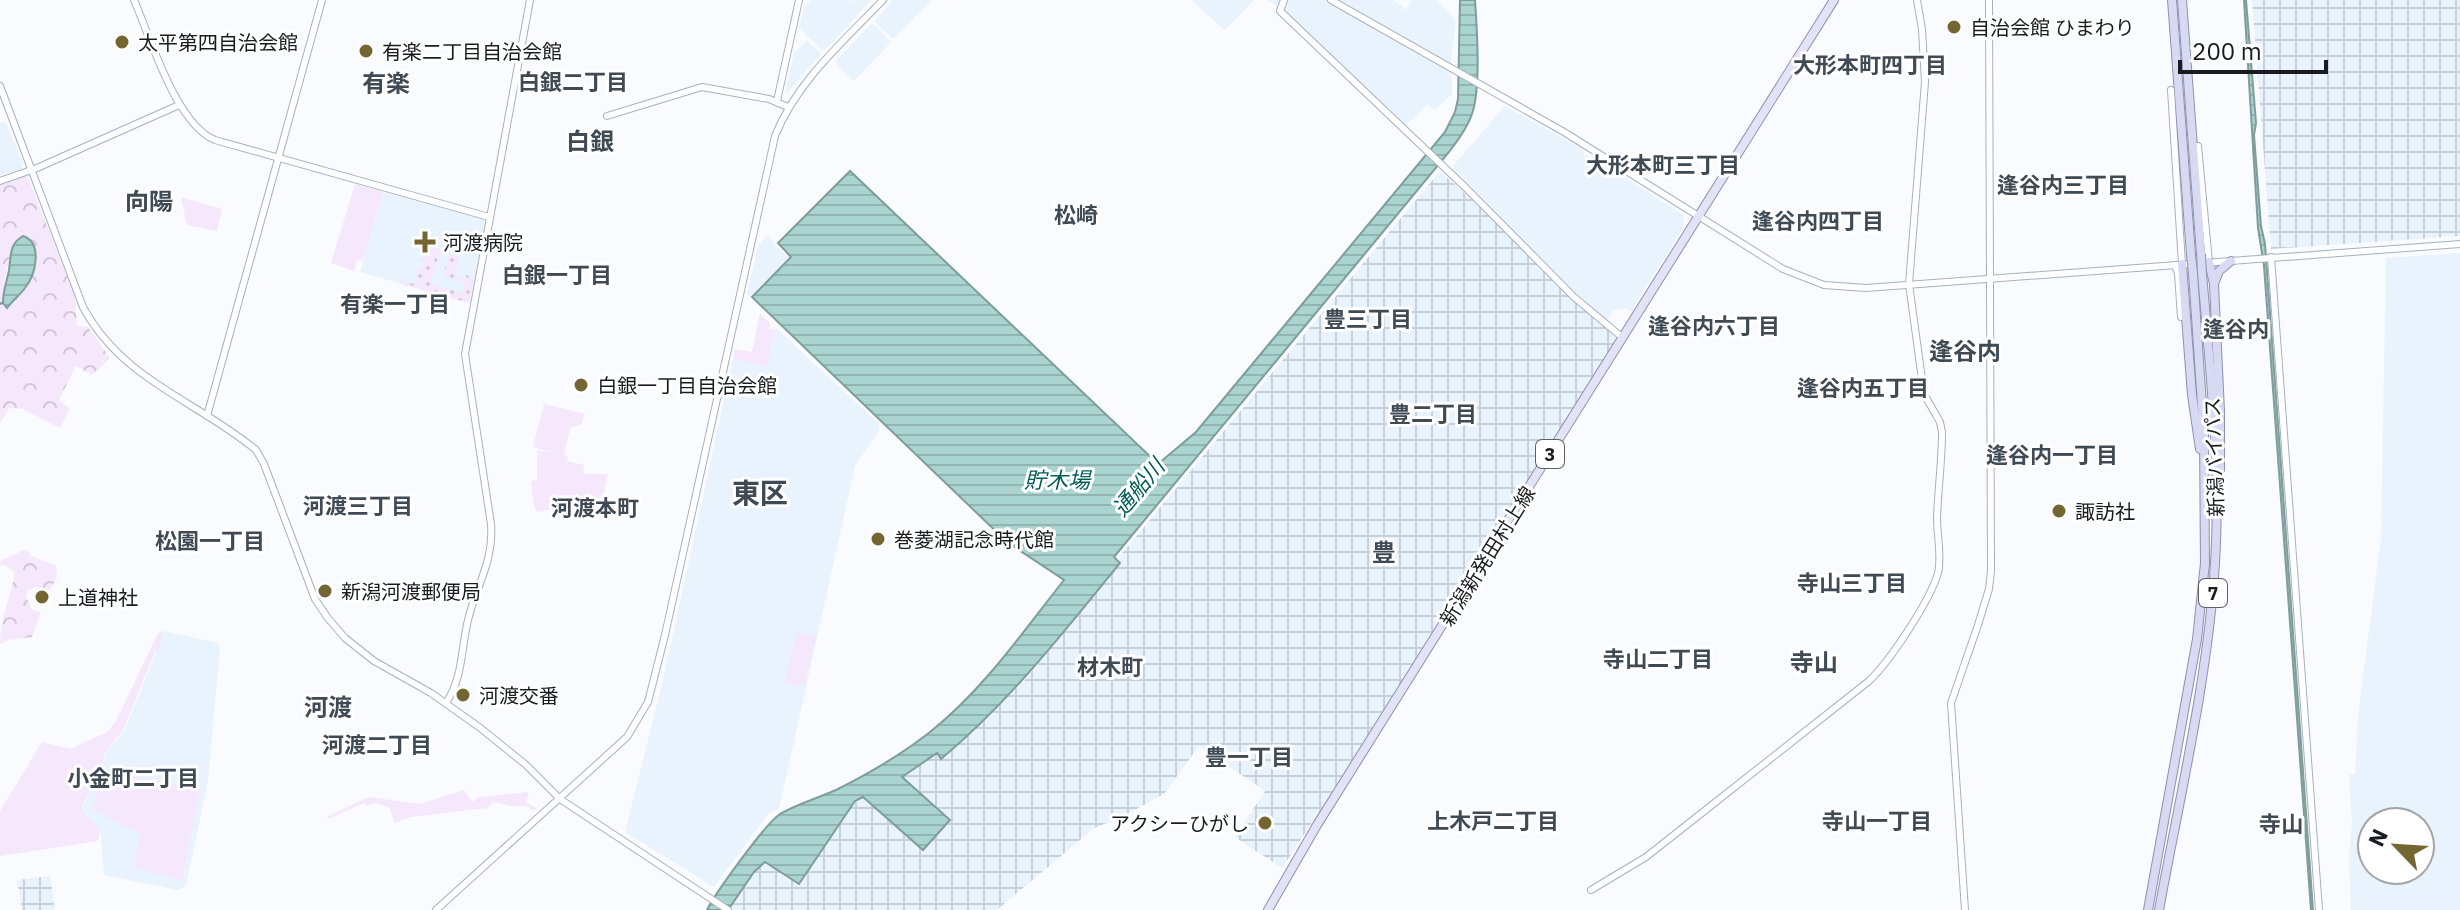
<svg xmlns="http://www.w3.org/2000/svg" width="2460" height="910" font-family="'IBM Plex Sans','Noto Sans JP',sans-serif">
<defs>
<pattern id="industrial-grid" width="8" height="8" patternUnits="userSpaceOnUse" patternTransform="scale(2)"><rect width="8" height="8" fill="#e9f3fe"/><path d="M0 4h8M4 0v8" fill="none" stroke="#c7d0d9"/></pattern>
<pattern id="forest-crowns" width="20" height="18" patternUnits="userSpaceOnUse" patternTransform="scale(2)"><rect width="20" height="18" fill="#f5e7fc"/><path d="M2 6a3 3 0 1 1 6 0M12 15a3 3 0 1 1 6 0" fill="none" stroke="#d1c6d8"/></pattern>
<pattern id="garden-dots" width="8" height="8" patternUnits="userSpaceOnUse" patternTransform="scale(2)"><rect width="8" height="8" fill="#f5e7fc"/><path d="M2 2h.1M6 6h.1" fill="none" stroke="#d1c6d8" stroke-width="1.8" stroke-linecap="round"/></pattern>
<pattern id="water-rules" width="6" height="5" patternUnits="userSpaceOnUse" patternTransform="scale(2)"><rect width="6" height="5" fill="#aad4d0"/><path d="M0 2.5h6" fill="none" stroke="#92b5b2"/></pattern>
</defs>
<rect width="100%" height="100%" fill="#f9fbfe"/>
<g fill="#e9f3fe" fill-rule="evenodd">
<path d="M811,0H848L854,4L851,0H871L826,49L822,50L799,28L804,7Z"/>
<path d="M893,0H931L893,39L874,21Z"/>
<path d="M1191,0H1254L1225,30Z"/>
<path d="M1268,0H1394L1406,10L1412,0H1435L1456,21L1451,61L1452,94L1435,110L1427,104L1403,128L1283,11Z"/>
<path d="M872,23L891,42L854,81L835,62Z"/>
<path d="M807,40L821,54L785,95L794,54Z"/>
<path d="M1505,106L1582,149L1584,155L1600,161L1683,215L1684,227L1634,305L1633,313L1626,308L1614,310L1607,320L1571,288L1454,169L1453,166Z"/>
<path d="M0,122L6,123L23,164L21,169L0,176Z"/>
<path d="M383,192L483,219L485,223L470,303L360,272Z"/>
<path d="M767,236L788,258L750,297L747,295L758,246Z"/>
<path d="M2460,253V910H2351L2349,856L2352,823L2349,775L2355,774L2358,716L2381,538L2386,258ZM2420,822V870H2372V822Z"/>
<path d="M776,328L879,424V431L855,466L779,809L769,813L714,887L625,832L663,680L733,359L766,367Z"/>
<path d="M165,631L217,643L220,647L208,780L186,886L178,890L104,875L100,829L84,813L83,807L103,766L105,754L124,731Z"/>
</g>
<g fill="url(#industrial-grid)">
<path d="M2252,0H2460V236L2271,249Z"/>
<path d="M1440,171L1516,239L1618,340L1422,656L1282,868L1235,837L1265,791L1199,746L1164,794L1120,818L1094,828L997,910H728L754,872L766,862L799,884L853,804L863,797L923,849L949,820L902,777L937,753L942,759L1024,681L1120,563L1119,557Z"/>
<path d="M50,876L55,910H22L17,880Z"/>
</g>
<g fill="#f5e7fc">
<path d="M355,184L383,192L363,261L357,260L354,271L331,263Z"/>
<path d="M181,197L222,209L217,231L187,225Z"/>
<path d="M760,313L770,324L769,330L775,329L767,367L733,359L735,349L752,352Z"/>
<path d="M544,404L585,414L581,424L570,428L564,455L568,456L567,461L584,465L583,474H608L603,496L619,501L617,508L600,503L591,513L565,506L537,512L533,502L531,481L537,480V450L555,453L533,447Z"/>
<path d="M164,631L159,649L155,652L123,730L104,754L103,766L82,807L84,813L100,829L98,841L0,856V811L42,742L70,749L107,732L116,721L158,633Z"/>
<path d="M796,633L816,636L805,684L802,686L785,683Z"/>
<path d="M106,771L200,789L182,880L134,868L140,834L91,809Z"/>
<path d="M464,790L472,802L479,797L529,792L526,803L537,808L533,811L528,806H511L493,802L487,808L411,817L394,823L390,808L376,803L367,806L364,803L328,819L327,817L368,797L420,804Z"/>
</g>
<g fill="url(#forest-crowns)" fill-rule="evenodd">
<path d="M27,175L75,296L77,326L88,327L110,358L92,375L76,366L59,400L70,409L60,428L23,409L9,408L0,424V185ZM16,240L36,257L26,287L6,307C0,292 9,255 16,240Z"/>
<path d="M26,549L31,556L56,566L57,577L50,590L35,587L28,590L26,596L32,610L41,612L32,637L8,640L0,644C0,621 10,597 15,573L5,565L0,566V561Z"/>
</g>
<path fill="url(#garden-dots)" d="M435,241L439,242L438,246L441,247L430,284L463,293L465,283L443,276L449,254L459,257L454,275L464,279L466,274L473,280L470,303L400,284L401,280L414,284L419,268H423L425,262L421,260L426,244L434,246Z"/>
<g fill="url(#water-rules)" stroke="#7e9d9b" stroke-width="2">
<path d="M1460,0H1475C1477,29 1481,88 1472,114C1467,128 1458,140 1449,152L1114,557L1120,563C1064,632 1010,701 941,759L937,753L902,777L950,820L923,850L863,797L855,801L799,884L765,862L754,872L728,910H707C714,895 765,824 780,814C797,804 818,798 836,790C868,774 902,754 930,732C983,690 1022,633 1064,580L1007,542L752,297L791,257L778,243L850,171L1158,464L1196,432L1445,132L1455,112L1458,99Z"/>
<path d="M2244,0H2246L2256,123L2254,135L2261,226L2265,244L2313,910H2311L2264,266L2258,228Z"/>
<path d="M23,236C43,243 36,274 25,288C20,295 12,301 7,308L3,303L0,304L3,302C3,290 7,281 9,270C11,256 9,244 23,236Z"/>
</g>
<g fill="none" stroke-linecap="round" stroke-linejoin="round">
<g stroke="#a6b1bd" stroke-width="8">
<g id="tertiary">
<path d="M134,0C151,39 176,124 215,140L489,217"/>
<path d="M1284,0L1280,11L1466,188L1574,297L1623,338"/>
<path d="M1331,0L1564,132L1783,269L1824,285L1866,288L2460,244"/>
<path d="M0,86L83,307C123,381 196,400 256,450L264,464L315,599L327,617L345,638L374,661L431,693L479,727L525,764L560,799L728,910"/>
<path d="M2171,90L2182,264"/>
<path d="M777,101L799,0"/>
<path d="M607,116L702,87L769,99L788,107"/>
<path d="M2198,146L2209,262"/>
<path d="M0,181L37,168L179,105"/>
<path d="M2271,257L2319,910"/>
<path d="M2175,265L2178,274L2181,317"/>
<path d="M207,416L322,0"/>
<path d="M446,703C463,678 461,649 468,620C476,586 494,562 491,524L465,354L530,0"/>
<path d="M1591,890L1646,857L1869,681C1890,661 1930,601 1938,573C1942,556 1937,536 1937,518C1938,489 1942,461 1942,432L1940,422L1924,394L1909,284L1925,82L1922,29L1917,0"/>
<path d="M436,910L627,737L648,702L665,635L775,136C797,81 843,42 883,0"/>
<path d="M1965,910L1951,703L1978,625L1989,589L1991,571L1989,0"/>
</g>
</g>
<g stroke="#8f92a8" stroke-width="10">
<path id="primary" d="M1268,910L1317,825L1834,0"/>
</g>
<g stroke="#8f92a8" stroke-width="10">
<g id="trunk">
<path d="M2172,0L2191,255"/>
<path d="M2182,0L2201,254"/>
<path d="M2209,262L2214,284"/>
<path d="M2182,264L2192,395L2200,449"/>
<path d="M2220,485V411L2214,284L2219,271L2231,261"/>
<path d="M2148,910L2197,639L2205,563L2204,434L2193,273"/>
<path d="M2159,910C2180,795 2208,679 2215,563C2221,466 2210,369 2202,273"/>
</g>
</g>
<use href="#tertiary" stroke="#fff" stroke-width="6"/>
<use href="#primary" stroke="#e2e3f7" stroke-width="8"/>
<use href="#trunk" stroke="#d8daf4" stroke-width="8"/>
<g stroke="#8f92a8" stroke-width="10" stroke-linecap="butt">
<g id="trunk-bridge">
<path d="M2201,254L2202,273"/>
<path d="M2191,255L2193,273"/>
</g>
</g>
<use href="#trunk-bridge" stroke="#d8daf4" stroke-width="8"/>
</g>
<g fill="#736633" stroke="#fff" stroke-width="3">
<circle cx="1954" cy="27" r="8"/>
<circle cx="122" cy="42" r="8"/>
<circle cx="366" cy="51" r="8"/>
<path d="M421 230h8v8h8v8h-8v8h-8v-8h-8v-8h8z"/>
<circle cx="581" cy="385" r="8"/>
<circle cx="2059" cy="511" r="8"/>
<circle cx="878" cy="539" r="8"/>
<circle cx="325" cy="591" r="8"/>
<circle cx="42" cy="597" r="8"/>
<circle cx="463" cy="695" r="8"/>
<circle cx="1265" cy="823" r="8"/>
</g>
<g text-anchor="middle" dominant-baseline="central" stroke-width="6" stroke-linejoin="round" paint-order="stroke">
<g fill="#fff" stroke="#5d6063" stroke-width="2">
<rect x="1536" y="440" width="28" height="28" rx="6"/>
<rect x="2199" y="579" width="28" height="28" rx="6"/>
</g>
<g font-size="18" font-weight="bold" fill="#181c20">
<text x="1550" y="454">3</text>
<text x="2213" y="593">7</text>
</g>
<g font-size="20" fill="#181c20" stroke="#fff" text-anchor="start">
<text x="1970" y="27">自治会館 ひまわり</text>
<text x="138" y="42">太平第四自治会館</text>
<text x="382" y="51">有楽二丁目自治会館</text>
<text x="443" y="242">河渡病院</text>
<text x="597" y="385">白銀一丁目自治会館</text>
<text x="2075" y="511">諏訪社</text>
<text x="894" y="539">巻菱湖記念時代館</text>
<text x="341" y="591">新潟河渡郵便局</text>
<text x="58" y="597">上道神社</text>
<text x="479" y="695">河渡交番</text>
<text x="1249" y="823" text-anchor="end">アクシーひがし</text>
</g>
<g font-size="20" fill="#181c20" stroke="#fff">
<text transform="translate(2214 457) rotate(-92)">新潟バイパス</text>
<text transform="translate(1487 556) rotate(-58)">新潟新発田村上線</text>
</g>
<g font-size="22" font-weight="bold" fill="#404a54" stroke="#fff">
<text x="1870" y="64">大形本町四丁目</text>
<text x="573" y="81">白銀二丁目</text>
<text x="1663" y="164">大形本町三丁目</text>
<text x="2063" y="184">逢谷内三丁目</text>
<text x="1076" y="214">松崎</text>
<text x="1818" y="220">逢谷内四丁目</text>
<text x="557" y="274">白銀一丁目</text>
<text x="395" y="303">有楽一丁目</text>
<text x="1368" y="318">豊三丁目</text>
<text x="1714" y="325">逢谷内六丁目</text>
<text x="2236" y="328">逢谷内</text>
<text x="1863" y="387">逢谷内五丁目</text>
<text x="1433" y="413">豊二丁目</text>
<text x="2052" y="454">逢谷内一丁目</text>
<text x="358" y="505">河渡三丁目</text>
<text x="595" y="507">河渡本町</text>
<text x="210" y="540">松園一丁目</text>
<text x="1852" y="582">寺山三丁目</text>
<text x="1658" y="658">寺山二丁目</text>
<text x="1110" y="666">材木町</text>
<text x="377" y="744">河渡二丁目</text>
<text x="1249" y="756">豊一丁目</text>
<text x="133" y="777">小金町二丁目</text>
<text x="1493" y="820">上木戸二丁目</text>
<text x="1877" y="820">寺山一丁目</text>
<text x="2281" y="823">寺山</text>
</g>
<g font-size="22" font-style="italic" fill="#005d58" stroke="#fff">
<text x="1057" y="479">貯木場</text>
<text transform="translate(1138 487) rotate(-50)">通船川</text>
</g>
<g font-size="24" font-weight="bold" fill="#404a54" stroke="#fff">
<text x="386" y="83">有楽</text>
<text x="590" y="141">白銀</text>
<text x="149" y="201">向陽</text>
<text x="1965" y="351">逢谷内</text>
<text x="1384" y="552">豊</text>
<text x="1814" y="662">寺山</text>
<text x="328" y="707">河渡</text>
</g>
<g font-size="28" font-weight="bold" fill="#404a54" stroke="#fff">
<text x="760" y="492">東区</text>
</g>
</g>
<g transform="translate(2396 846) rotate(295)"><circle r="38" fill="#ffffff" stroke="#a3a4a6" stroke-width="2"/>
<path d="M0-6L14 30L0 20L-14 30Z" fill="#736633"/>
<text y="-12" font-size="22" font-weight="bold" text-anchor="middle" fill="#181c20">N</text>
</g>
<path d="M2180 60v12h146v-12" fill="none" stroke="#181c20" stroke-width="4"/>
<text x="2192" y="60" font-size="24" fill="#181c20" stroke="#ffffff" stroke-width="6" paint-order="stroke">200 m</text>
</svg>
